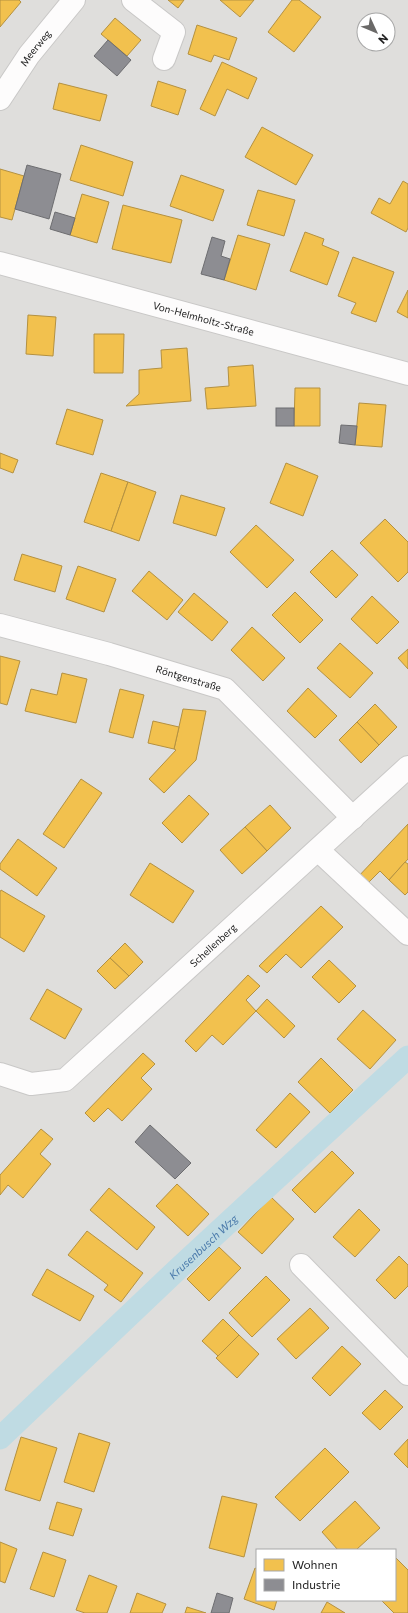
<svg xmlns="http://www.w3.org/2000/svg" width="408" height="1613" font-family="Commissioner,sans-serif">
<rect width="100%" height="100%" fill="#f0eeeb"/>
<path fill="#dfdedc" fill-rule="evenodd" d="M0,0H408V1613H0ZM364,20H388V44H364ZM257,1550H395V1600H257Z"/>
<g fill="#f2c14e" stroke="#b49141">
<path d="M0,0H19L21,2L0,27Z"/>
<path d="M168,0H184L178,8Z"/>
<path d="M220,0H254L240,17Z"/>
<path d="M292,0H299L321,17L294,52L268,32Z"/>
<path d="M115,18L141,40L127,56L101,34Z"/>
<path d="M197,25L237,38L229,60L214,55L211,62L188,54Z"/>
<path d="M222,62L257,78L248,99L227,89L215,116L200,109Z"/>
<path d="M158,81L186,90L178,115L151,106Z"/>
<path d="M59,83L107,95L100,121L53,109Z"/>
<path d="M262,127L313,155L296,185L245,157Z"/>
<path d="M81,145L133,162L123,196L70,180Z"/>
<path d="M0,169L24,176L12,220L0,217Z"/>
<path d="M181,175L224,190L213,221L170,206Z"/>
<path d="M403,181L408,184V228L406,232L371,213L379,198L390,204Z"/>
<path d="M258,190L295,200L284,236L247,225Z"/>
<path d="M82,194L109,202L97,243L70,235Z"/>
<path d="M123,205L182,220L171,263L112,249Z"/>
<path d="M305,232L324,239L322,245L339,252L327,285L290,271Z"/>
<path d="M238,235L270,244L256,290L224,280Z"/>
<path d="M353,257L394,272L376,322L351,313L356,303L338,296Z"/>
<path d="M408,290V318L397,312Z"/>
<path d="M28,315L56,317L53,356L26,354Z"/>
<path d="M94,334H124L123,373H94Z"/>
<path d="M187,348L191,401L126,406L139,394V370L162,368L161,350Z"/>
<path d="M253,365L256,406L207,409L205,388L229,386L228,367Z"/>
<path d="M295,388H320V426H294Z"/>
<path d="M359,403L386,405L382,447L355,445Z"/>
<path d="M67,409L103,420L93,455L56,444Z"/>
<path d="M0,453L18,460L13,473L0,468Z"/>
<path d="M286,463L318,476L303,516L270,503Z"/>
<path d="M101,473L128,482L111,531L84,522Z"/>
<path d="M128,482L156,492L139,541L111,531Z"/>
<path d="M181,495L225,508L216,536L173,523Z"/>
<path d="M385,519L408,542V572L398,582L360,543Z"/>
<path d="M256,525L294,560L267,588L230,552Z"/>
<path d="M332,550L358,575L336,598L310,572Z"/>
<path d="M22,554L62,566L55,592L14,580Z"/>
<path d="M78,566L116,579L104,612L66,599Z"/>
<path d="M149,571L183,600L167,620L132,591Z"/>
<path d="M295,592L323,620L300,643L272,615Z"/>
<path d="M194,593L228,622L212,641L178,612Z"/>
<path d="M372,596L399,622L377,644L351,619Z"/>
<path d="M252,627L285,658L263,681L231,650Z"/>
<path d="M340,643L373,673L350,698L317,668Z"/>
<path d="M408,649V669L398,658Z"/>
<path d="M0,656L20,661L7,705L0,703Z"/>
<path d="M62,673L87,679L76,723L25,711L31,689L57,695Z"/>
<path d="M308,688L337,716L315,738L287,711Z"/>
<path d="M120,689L144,695L133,738L109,732Z"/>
<path d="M375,704L397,727L379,745L357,722Z"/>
<path d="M183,709L206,711L196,760L164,793L149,779L176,750L174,749Z"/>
<path d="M153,721L179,727L174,749L148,743Z"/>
<path d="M357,722L379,745L361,763L339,740Z"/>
<path d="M81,779L102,793L64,848L43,834Z"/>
<path d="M189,795L209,814L182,843L162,823Z"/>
<path d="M270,805L291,828L267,851L245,827Z"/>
<path d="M408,824V859L389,880L380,871L364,887L356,879Z"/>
<path d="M245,827L267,851L242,874L220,850Z"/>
<path d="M18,839L57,868L37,896L0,869V864Z"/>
<path d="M405,862L408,864V892L405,895L389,880Z"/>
<path d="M150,863L194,891L173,923L130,895Z"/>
<path d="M1,890L45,916L24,952L0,937V892Z"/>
<path d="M321,906L343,927L301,968L286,954L267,973L259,966Z"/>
<path d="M125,943L143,962L129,976L110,958Z"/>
<path d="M110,958L129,976L115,989L97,971Z"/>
<path d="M329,960L356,986L339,1003L312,977Z"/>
<path d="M248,975L260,986L246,1000L256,1011L223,1045L212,1035L196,1052L185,1041Z"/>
<path d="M47,989L82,1009L65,1039L30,1019Z"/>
<path d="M267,999L295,1026L284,1038L256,1011Z"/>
<path d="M363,1010L396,1040L370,1069L337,1039Z"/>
<path d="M143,1053L155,1064L141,1078L152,1089L122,1121L108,1108L94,1122L85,1113Z"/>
<path d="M321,1058L353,1090L330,1113L298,1082Z"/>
<path d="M290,1093L310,1112L276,1148L256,1130Z"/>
<path d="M41,1129L53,1139L40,1154L51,1164L23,1198L8,1185L0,1195V1175Z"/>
<path d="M332,1151L354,1173L315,1213L292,1190Z"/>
<path d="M177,1184L209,1214L188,1236L156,1206Z"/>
<path d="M109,1188L155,1227L137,1250L90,1210Z"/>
<path d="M271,1197L294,1219L262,1254L238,1232Z"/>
<path d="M359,1209L380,1230L355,1257L333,1237Z"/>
<path d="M87,1231L143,1273L121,1302L104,1290L108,1285L68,1255Z"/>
<path d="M219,1247L241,1268L209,1301L187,1279Z"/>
<path d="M399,1256L408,1265V1286L395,1299L376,1280Z"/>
<path d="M47,1269L94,1296L80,1321L32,1295Z"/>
<path d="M266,1276L290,1300L252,1337L229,1313Z"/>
<path d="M310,1308L329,1328L296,1359L277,1339Z"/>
<path d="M223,1319L239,1335L218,1356L202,1341Z"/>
<path d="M239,1335L259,1354L237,1378L216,1358Z"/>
<path d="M342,1346L361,1364L330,1396L312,1378Z"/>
<path d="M385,1390L403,1407L380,1430L362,1413Z"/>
<path d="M79,1433L110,1443L94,1492L64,1482Z"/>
<path d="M21,1437L57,1448L40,1501L5,1490Z"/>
<path d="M408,1439V1468L394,1454Z"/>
<path d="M325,1448L349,1472L300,1521L275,1497Z"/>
<path d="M222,1496L257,1504L244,1557L209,1548Z"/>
<path d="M355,1501L380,1528L356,1550H338L322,1532Z"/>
<path d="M57,1502L82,1509L73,1536L49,1529Z"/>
<path d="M0,1542L17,1549L5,1583L0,1581Z"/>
<path d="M43,1552L66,1560L54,1597L30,1589Z"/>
<path d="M395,1557L408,1570V1613H394L381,1600H395Z"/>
<path d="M255,1568L257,1569V1600H277L274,1610L244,1599Z"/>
<path d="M89,1575L117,1586L107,1613H85L76,1610Z"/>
<path d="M137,1593L166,1604L162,1613H130Z"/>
<path d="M327,1602L345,1613H321Z"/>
<path d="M187,1607L206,1613H185Z"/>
</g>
<g fill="#8d8d92" stroke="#6d6d70">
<path d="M108,40L131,60L117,76L94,56Z"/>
<path d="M27,165L61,174L49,219L15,209Z"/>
<path d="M55,212L75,218L70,235L50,229Z"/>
<path d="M212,237L225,241L221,256L230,259L224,280L201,274Z"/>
<rect x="276" y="408" width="18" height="18"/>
<path d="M341,425L357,426L355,445L339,443Z"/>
<path d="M150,1125L191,1163L175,1179L135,1142Z"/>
<path d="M217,1593L233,1598L229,1613H211Z"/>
</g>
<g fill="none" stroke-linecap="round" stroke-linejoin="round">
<path stroke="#bfdbe3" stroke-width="23" id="s1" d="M0,1438L180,1267L408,1057"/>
<g stroke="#c9c8c7" stroke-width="24">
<g id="minor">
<path d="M133,0L174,32L164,59"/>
<path id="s2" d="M0,99L29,55L74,0"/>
<path id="s3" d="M0,263L408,374"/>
<path id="s4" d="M0,625L109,654L225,689L353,818"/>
<path d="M318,850L408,934"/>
<path id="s5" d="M0,1074L31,1084L65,1080L408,767"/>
<path d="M301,1265L408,1374"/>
</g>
</g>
<use href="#minor" stroke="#fdfcfc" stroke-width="22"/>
</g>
<g text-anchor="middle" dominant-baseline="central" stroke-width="4" stroke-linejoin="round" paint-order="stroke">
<g font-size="10" fill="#222" stroke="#fff">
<text stroke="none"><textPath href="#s2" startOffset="62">Meerweg</textPath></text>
<text stroke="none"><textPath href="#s3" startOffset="211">Von-Helmholtz-Straße</textPath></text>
<text stroke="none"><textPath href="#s4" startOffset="196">Röntgenstraße</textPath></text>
<text stroke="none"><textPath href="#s5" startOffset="267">Schellenberg</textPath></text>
</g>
<g font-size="11" font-style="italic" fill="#4a7aab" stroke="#fff">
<text stroke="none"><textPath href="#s1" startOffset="279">Krusenbusch Wzg</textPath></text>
</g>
</g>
<rect x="256" y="1549" width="140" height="52" fill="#ffffff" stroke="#a7a7a7"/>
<rect x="264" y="1559" width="20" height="12" fill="#f2c14e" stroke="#a7a7a7"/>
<text x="292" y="1569" font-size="12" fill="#222222">Wohnen</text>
<rect x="264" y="1579" width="20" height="12" fill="#8d8d92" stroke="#a7a7a7"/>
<text x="292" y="1589" font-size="12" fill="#222222">Industrie</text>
<g transform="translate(376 32) rotate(134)"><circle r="19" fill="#ffffff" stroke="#a7a7a7"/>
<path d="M0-3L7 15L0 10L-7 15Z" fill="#6a6968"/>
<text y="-6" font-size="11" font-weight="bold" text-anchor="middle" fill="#222222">N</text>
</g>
</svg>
